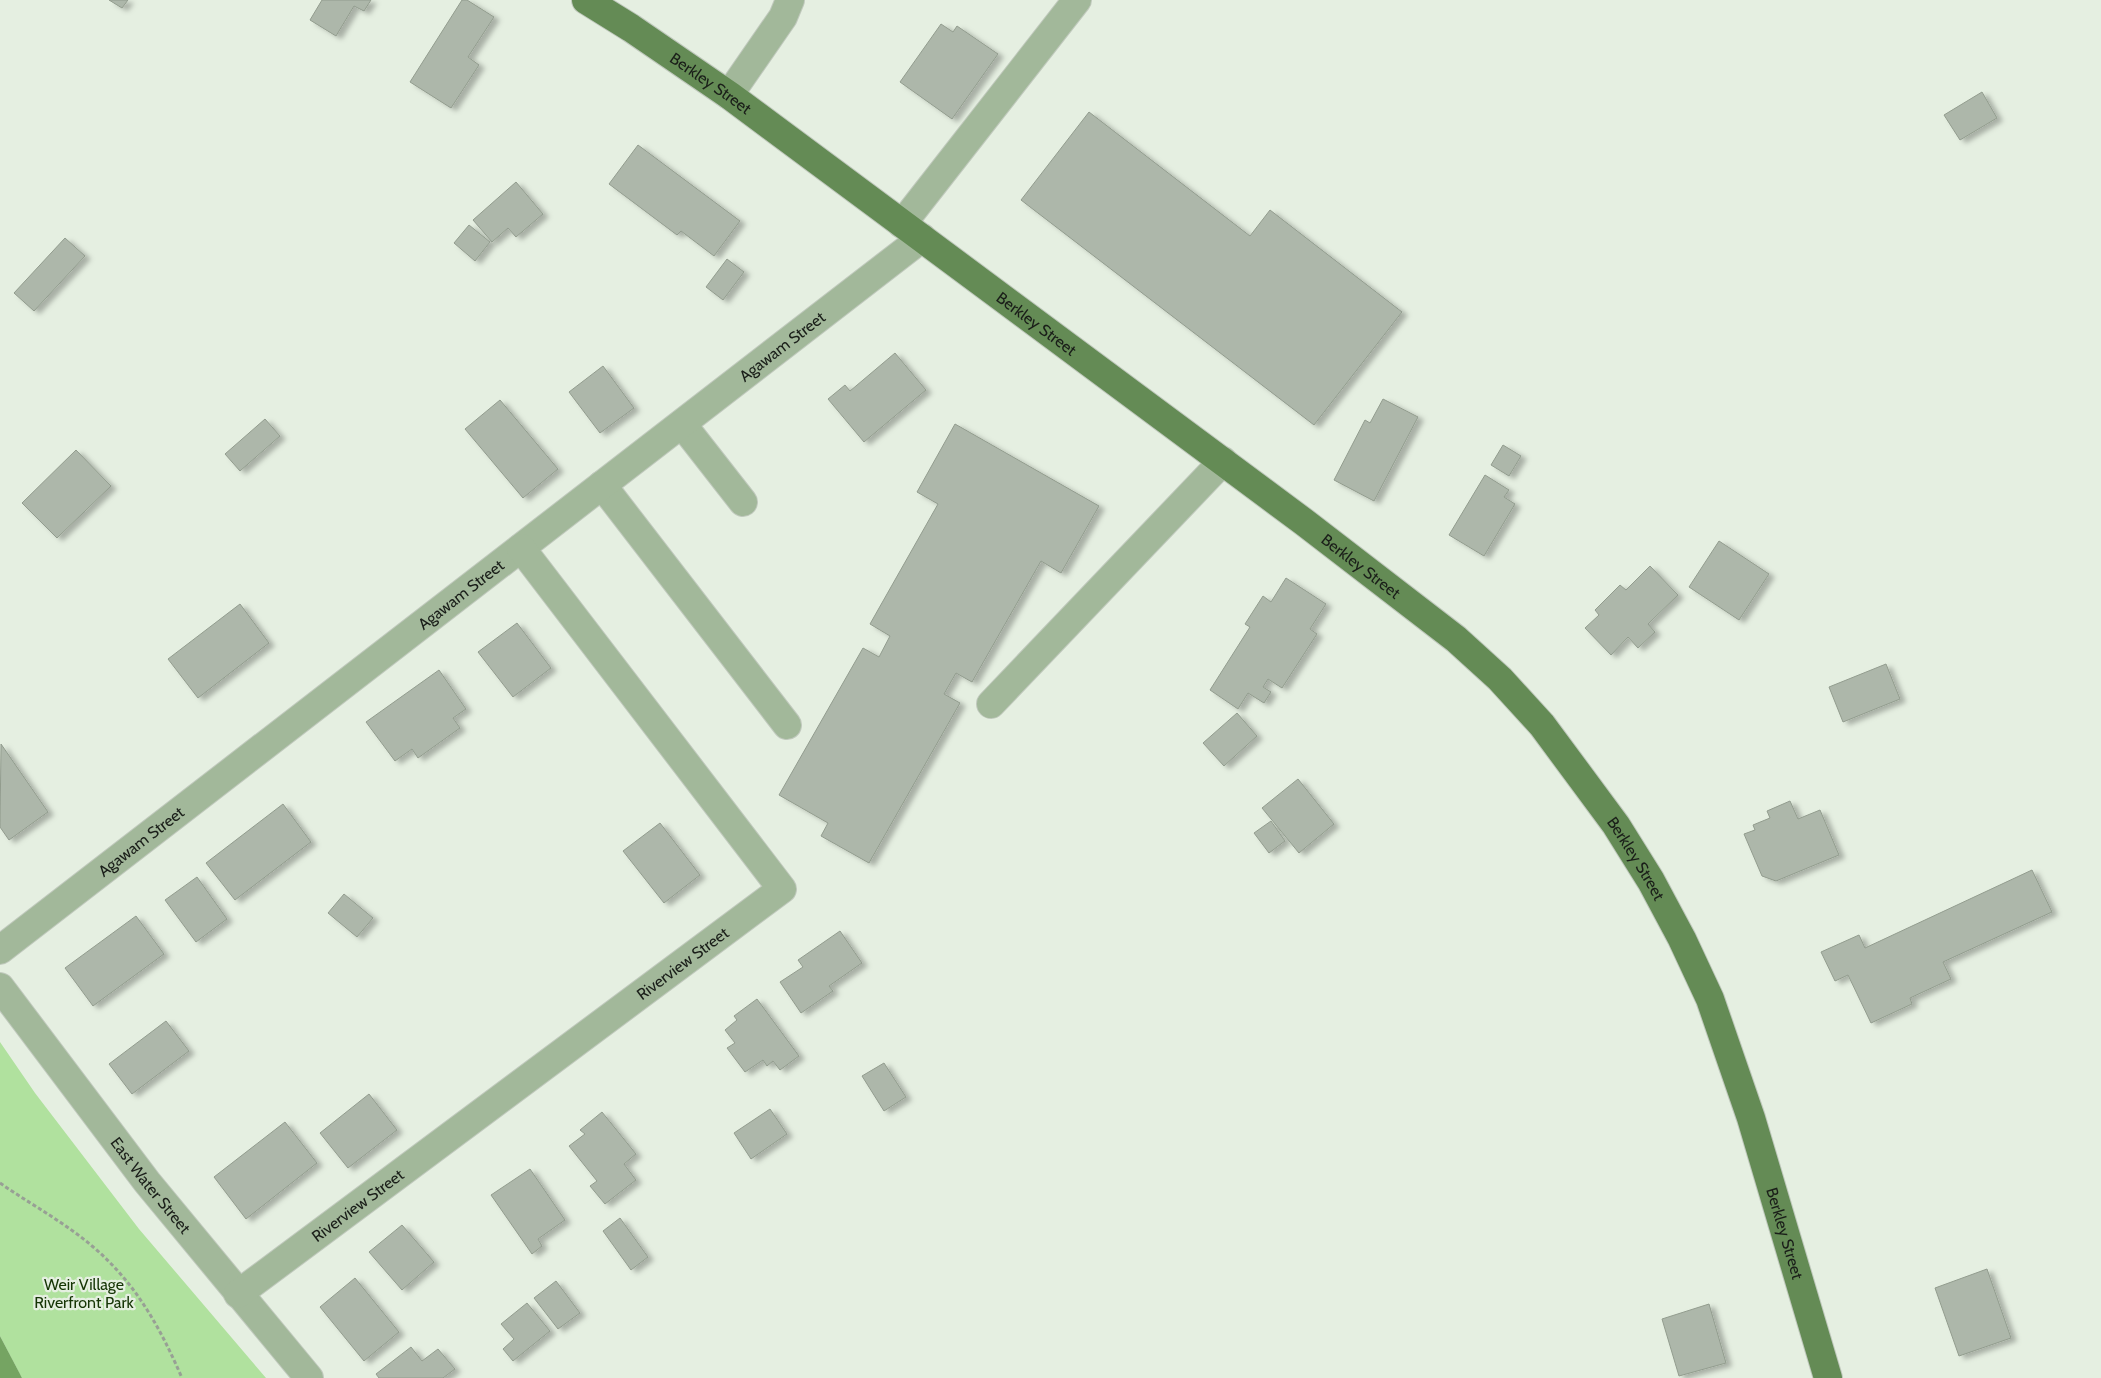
<svg xmlns="http://www.w3.org/2000/svg" width="2101" height="1378" font-family="Cabin,sans-serif">
<defs>
<filter id="shadow"><feDropShadow dx="5.5" dy="3" stdDeviation="2.5" flood-color="#0004"/></filter>
</defs>
<rect width="100%" height="100%" fill="#e5efe1"/>
<path fill="#b0e19e" d="M0,1042L35,1093L139,1229L266,1378H22L0,1336Z"/>
<path fill="#75a462" d="M0,1336L20,1374L22,1378H0Z"/>
<g fill="#adb7aa" stroke="#929c8e" filter="url(#shadow)">
<path d="M109,0H128L122,8Z"/>
<path d="M322,0H371L364,11L354,6L336,36L310,20Z"/>
<path d="M462,0H467L494,17L468,57L479,65L451,108L410,82Z"/>
<path d="M941,24L953,32L957,26L998,54L952,119L900,82Z"/>
<path d="M1982,92L1997,118L1960,140L1944,115Z"/>
<path d="M1089,112L1250,236L1270,210L1402,312L1314,425L1021,200Z"/>
<path d="M638,145L740,221L714,256L681,231L677,235L609,184Z"/>
<path d="M516,182L543,214L516,237L508,228L492,242L473,220Z"/>
<path d="M469,225L490,242L475,261L454,243Z"/>
<path d="M65,238L85,256L34,311L14,293Z"/>
<path d="M727,259L744,272L723,300L706,287Z"/>
<path d="M895,353L926,390L864,442L828,399L845,385L850,391Z"/>
<path d="M603,366L634,408L600,433L569,392Z"/>
<path d="M1383,399L1418,417L1374,501L1334,480L1365,420L1370,423Z"/>
<path d="M500,400L558,469L523,498L465,429Z"/>
<path d="M265,419L280,436L240,471L225,454Z"/>
<path d="M955,424L1099,506L1061,573L1041,561L972,682L956,673L944,694L960,703L869,863L821,836L828,823L779,795L863,648L879,657L890,636L870,624L938,504L917,492Z"/>
<path d="M1503,445L1521,456L1509,476L1491,465Z"/>
<path d="M76,450L111,486L57,538L22,503Z"/>
<path d="M1485,475L1509,490L1504,497L1515,504L1484,556L1449,535Z"/>
<path d="M1719,541L1769,574L1739,620L1689,587Z"/>
<path d="M1650,566L1678,595L1648,624L1655,632L1638,648L1628,637L1611,655L1585,628L1599,615L1595,610L1620,585L1626,590Z"/>
<path d="M1286,578L1326,604L1310,629L1317,634L1282,688L1268,679L1263,687L1271,692L1264,703L1248,693L1238,709L1210,690L1250,627L1245,624L1263,596L1271,602Z"/>
<path d="M240,604L269,643L198,698L168,659Z"/>
<path d="M517,623L551,668L513,697L478,652Z"/>
<path d="M1886,664L1900,699L1843,722L1829,687Z"/>
<path d="M439,670L466,709L453,718L460,728L418,758L412,749L395,761L366,722Z"/>
<path d="M1237,713L1257,736L1224,766L1203,743Z"/>
<path d="M1,744L48,812L9,840L0,827Z"/>
<path d="M1298,779L1334,824L1299,853L1262,808Z"/>
<path d="M1790,801L1798,819L1820,810L1839,855L1776,881L1762,876L1744,834L1755,830L1753,825L1770,818L1767,811Z"/>
<path d="M283,804L311,842L235,900L206,863Z"/>
<path d="M1271,821L1285,841L1269,853L1254,833Z"/>
<path d="M660,823L700,875L664,903L623,851Z"/>
<path d="M2032,870L2052,912L1943,962L1951,979L1910,998L1912,1004L1871,1023L1848,975L1835,981L1821,952L1859,935L1865,948Z"/>
<path d="M197,877L227,919L196,942L165,900Z"/>
<path d="M344,894L373,918L357,937L328,913Z"/>
<path d="M136,916L164,954L93,1006L65,968Z"/>
<path d="M840,931L862,963L829,986L833,991L801,1013L780,982L803,967L798,960Z"/>
<path d="M757,999L799,1056L780,1070L773,1061L767,1066L763,1060L745,1072L727,1048L735,1043L725,1030L737,1020L734,1016Z"/>
<path d="M166,1021L189,1051L132,1094L109,1064Z"/>
<path d="M884,1063L906,1097L884,1111L862,1076Z"/>
<path d="M369,1094L397,1130L348,1168L320,1133Z"/>
<path d="M770,1109L787,1134L751,1159L734,1133Z"/>
<path d="M602,1112L636,1154L624,1164L636,1180L605,1204L590,1186L597,1181L569,1146L585,1134L580,1130Z"/>
<path d="M285,1122L317,1163L246,1219L214,1177Z"/>
<path d="M530,1169L565,1220L538,1239L542,1246L532,1254L491,1195Z"/>
<path d="M620,1218L648,1257L631,1270L603,1231Z"/>
<path d="M402,1225L434,1262L402,1290L369,1252Z"/>
<path d="M1987,1269L2011,1338L1959,1356L1935,1288Z"/>
<path d="M355,1278L399,1332L364,1361L320,1307Z"/>
<path d="M556,1281L580,1313L558,1329L534,1298Z"/>
<path d="M527,1303L550,1331L513,1361L503,1349L514,1339L501,1324Z"/>
<path d="M1709,1304L1726,1363L1679,1376L1662,1319Z"/>
<path d="M411,1347L422,1361L438,1349L455,1369L443,1378H379L376,1374Z"/>
</g>
<g fill="none" stroke-linecap="round" stroke-linejoin="round">
<g stroke="#c0c9bd" stroke-width="30">
<g id="minor">
<path d="M729,95L783,17L790,0"/>
<path d="M902,224L1077,0"/>
<path d="M682,424L743,502"/>
<path d="M602,485L787,725"/>
<path d="M991,704L1223,461"/>
<path id="s1" d="M0,950L922,238"/>
<path id="s2" d="M0,987L147,1182L309,1378"/>
<path id="s3" d="M238,1294L782,889L521,548"/>
</g>
</g>
<g stroke="#c0c9bd" stroke-width="30">
<g id="major">
<path id="s4" d="M586,0L631,28L729,95L1304,522L1456,639L1500,679L1542,725L1616,825L1651,881L1682,939L1710,999L1751,1118L1828,1378"/>
</g>
</g>
<path stroke="#98a095" stroke-width="3" stroke-dasharray="4 2.5" stroke-linecap="butt" d="M0,1183C30,1204 64,1222 92,1246C135,1282 160,1327 182,1378"/>
<use href="#minor" stroke="#a2b89a" stroke-width="28"/>
<use href="#major" stroke="#648b55" stroke-width="28"/>
</g>
<g text-anchor="middle" dominant-baseline="central" stroke-width="4.5" stroke-linejoin="round" paint-order="stroke">
<g font-size="16" fill="#1a1e19" stroke="#e5efe1">
<text stroke="none"><textPath href="#s4" startOffset="150">Berkley Street</textPath></text>
<text stroke="none"><textPath href="#s4" startOffset="555">Berkley Street</textPath></text>
<text stroke="none"><textPath href="#s1" startOffset="988">Agawam Street</textPath></text>
<text stroke="none"><textPath href="#s4" startOffset="960">Berkley Street</textPath></text>
<text stroke="none"><textPath href="#s1" startOffset="582">Agawam Street</textPath></text>
<text stroke="none"><textPath href="#s1" startOffset="178">Agawam Street</textPath></text>
<text stroke="none"><textPath href="#s4" startOffset="1365">Berkley Street</textPath></text>
<text stroke="none"><textPath href="#s3" startOffset="554">Riverview Street</textPath></text>
<text stroke="none"><textPath href="#s2" startOffset="249">East Water Street</textPath></text>
<text stroke="none"><textPath href="#s3" startOffset="149">Riverview Street</textPath></text>
<text stroke="none"><textPath href="#s4" startOffset="1770">Berkley Street</textPath></text>
</g>
<g font-size="16" fill="#153505" stroke="#e5efe1">
<text x="84" y="1284">Weir Village<tspan x="84" dy="18">Riverfront Park</tspan></text>
</g>
</g>
</svg>
